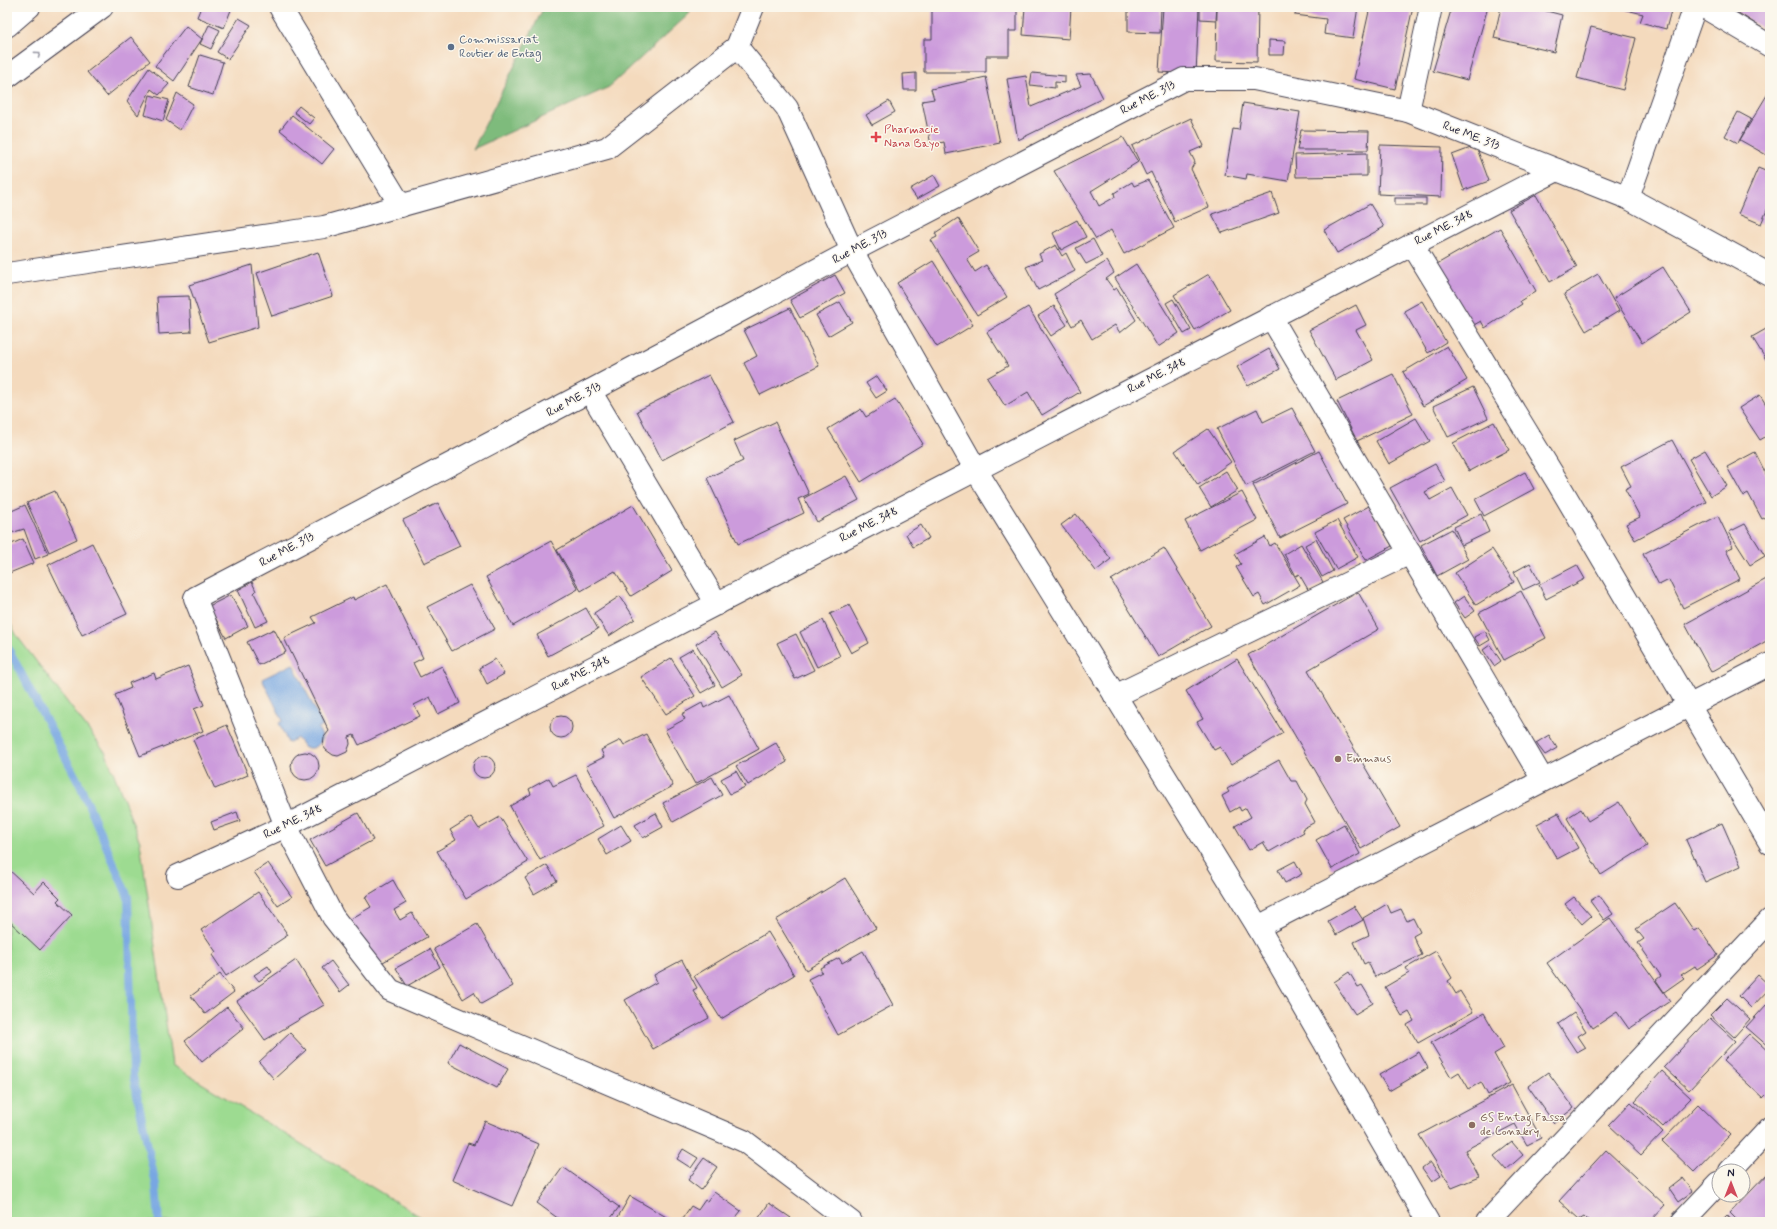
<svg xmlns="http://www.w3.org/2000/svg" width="1777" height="1229" font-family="Mynerve,sans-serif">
<rect width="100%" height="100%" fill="#fbf7ec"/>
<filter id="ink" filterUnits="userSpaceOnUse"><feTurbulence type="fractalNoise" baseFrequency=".025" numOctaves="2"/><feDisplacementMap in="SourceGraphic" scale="8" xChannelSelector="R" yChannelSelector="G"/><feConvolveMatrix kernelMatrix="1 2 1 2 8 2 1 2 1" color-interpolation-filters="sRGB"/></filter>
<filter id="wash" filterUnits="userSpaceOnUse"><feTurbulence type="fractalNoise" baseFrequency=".012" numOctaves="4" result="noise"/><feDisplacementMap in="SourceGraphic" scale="16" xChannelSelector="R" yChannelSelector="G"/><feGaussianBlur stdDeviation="0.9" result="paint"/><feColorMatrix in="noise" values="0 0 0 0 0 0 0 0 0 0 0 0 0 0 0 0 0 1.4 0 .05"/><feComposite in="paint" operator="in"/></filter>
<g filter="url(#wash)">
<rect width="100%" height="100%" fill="#f4dabd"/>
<path fill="#9ddb91" stroke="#607e66" d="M7,617L17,636L106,753L140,842L172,1065L429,1222H7Z"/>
<path fill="#7ebb7b" stroke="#506e5b" d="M539,7H692L689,14L609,87L473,149L542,11Z"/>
<path fill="#78a7e2" stroke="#4d648e" d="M293,664L323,726L318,728L322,736L320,743L313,748H305L297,738L288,743L279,723L283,721L262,679Z"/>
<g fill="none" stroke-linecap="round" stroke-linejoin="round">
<path stroke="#78a7e2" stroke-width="8" d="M7,646L80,785L128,897L133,1076L156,1185L159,1222"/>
</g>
<g id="blocks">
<g fill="#cc9bdc">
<path d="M201,7H224L231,10L224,28L197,17Z"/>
<path d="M932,7H1017V31H1009V56H986V72H924V39H932Z"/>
<path d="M1025,7H1071L1069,39L1023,35Z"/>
<path d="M1128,7H1161L1160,33L1128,32Z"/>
<path d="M1163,7H1199L1196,74L1159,72Z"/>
<path d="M1200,7H1217L1216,20L1200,19Z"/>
<path d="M1217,7H1258L1257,62L1216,61Z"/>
<path d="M1296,7H1358L1353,38L1324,34L1326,19L1295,15Z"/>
<path d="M1370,7H1413L1395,89L1354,79Z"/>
<path d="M1452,7H1488L1467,80L1433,71Z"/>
<path d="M1501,7H1531L1562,15L1554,52L1494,38Z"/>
<path d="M1614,7H1672L1666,29L1640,22L1643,14Z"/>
<path d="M1729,7H1770V33Z"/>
<path d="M239,18L251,25L228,59L217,52Z"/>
<path d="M209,25L220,30L211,49L200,44Z"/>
<path d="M186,26L202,39L174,81L155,66Z"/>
<path d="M1591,27L1636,38L1623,90L1577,78Z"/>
<path d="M131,37L150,61L107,96L87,72Z"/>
<path d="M1269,40L1285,41L1284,55H1269Z"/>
<path d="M200,55L223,62L213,95L189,87Z"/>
<path d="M149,68L169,84L159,95L151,89L138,115L127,101Z"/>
<path d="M916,73V90H904L903,74Z"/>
<path d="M1032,73L1065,76V83L1055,82V88L1030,85Z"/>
<path d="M1091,74L1103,98L1018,140L1007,79L1026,76L1031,107L1081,86L1076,75Z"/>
<path d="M986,77L1000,143L946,154L944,142L931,145L922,101L934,99L931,89Z"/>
<path d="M1770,90V157L1740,140Z"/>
<path d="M177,93L193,104L180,130L166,120Z"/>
<path d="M150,95L169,100L163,121L145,115Z"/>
<path d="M889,101L895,112L872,125L866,115Z"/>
<path d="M1243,103L1300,112L1288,181L1247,174L1246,179L1225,175L1233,129L1239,130Z"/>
<path d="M299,106L314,118L309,124L294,112Z"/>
<path d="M1738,112L1751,119L1738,143L1725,136Z"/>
<path d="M292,115L334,149L322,164L280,130Z"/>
<path d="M1191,118L1204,146L1190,152L1195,162L1191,169L1209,207L1175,222L1151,172L1146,175L1132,146Z"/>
<path d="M1301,130L1369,131L1368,150H1297Z"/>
<path d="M1123,137L1138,162L1091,191L1099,206L1115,197L1114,193L1132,182L1134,186L1148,180L1174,228L1124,254L1111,230L1096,239L1054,171Z"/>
<path d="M1380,145L1442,147L1441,197L1378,194Z"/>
<path d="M1476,146L1489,181L1464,190L1452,155Z"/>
<path d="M1367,153V176L1296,177L1295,155Z"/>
<path d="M1758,168L1770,173V203L1761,224L1738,214Z"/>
<path d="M934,175L940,186L917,199L910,189Z"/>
<path d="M1272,193L1279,213L1222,233L1212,214Z"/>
<path d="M1536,195L1577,267L1550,282L1509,210Z"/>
<rect x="1395" y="198" width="31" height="7"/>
<path d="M1370,204L1384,227L1337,253L1324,230Z"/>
<path d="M958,218L979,252L967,259L975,272L986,265L1007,297L977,315L931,240L937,237L935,233Z"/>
<path d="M1077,220L1086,237L1061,250L1053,233Z"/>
<path d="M1500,228L1536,291L1520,301L1522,304L1485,328L1481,321L1472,326L1437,264Z"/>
<path d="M1093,239L1102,256L1086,264L1076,248Z"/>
<path d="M1056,245L1062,256L1066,253L1075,271L1038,290L1026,267L1042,260L1039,254Z"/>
<path d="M318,252L333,296L272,316L257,273Z"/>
<path d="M933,261L973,325L937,347L897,283Z"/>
<path d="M1107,261L1114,273L1106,279L1114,290L1117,288L1136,320L1120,333L1115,325L1092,339L1081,320L1072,326L1054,294Z"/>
<path d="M1136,264L1179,333L1158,347L1115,278Z"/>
<path d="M252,265L258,327L209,342L189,285Z"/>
<path d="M1663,267L1691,312L1642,343L1614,298Z"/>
<path d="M1209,274L1230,310L1195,330L1174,295Z"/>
<path d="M1598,274L1619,311L1586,331L1564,294Z"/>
<path d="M835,275L845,293L800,318L790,300Z"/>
<path d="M189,296L191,332L159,334L157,297Z"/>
<path d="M1173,299L1191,330L1184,334L1166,303Z"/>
<path d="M1422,301L1446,342L1428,353L1404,311Z"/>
<path d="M840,302L852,322L828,336L816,315Z"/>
<path d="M1356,305L1366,325L1356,330L1373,360L1336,380L1309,330Z"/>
<path d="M1054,306L1067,325L1051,336L1038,316Z"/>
<path d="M1028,307L1080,392L1042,415L1028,392L1005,406L987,378L1008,366L987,332Z"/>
<path d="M790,308L819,366L760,395L744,363L757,356L744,330Z"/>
<path d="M1766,329L1770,335V366L1752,337Z"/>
<path d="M1447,346L1467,380L1423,406L1403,372Z"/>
<path d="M1269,349L1280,369L1248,386L1237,367Z"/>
<path d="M1393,374L1413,414L1357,441L1337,401Z"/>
<path d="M709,375L734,422L662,460L637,411Z"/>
<path d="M877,376L887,391L876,398L866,383Z"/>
<path d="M1473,387L1488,418L1448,437L1433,406Z"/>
<path d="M1760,395L1770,411V434L1760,440L1739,408Z"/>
<path d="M895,399L923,444L861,482L828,429L861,409L866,417Z"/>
<path d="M1292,408L1315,451L1246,486L1217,429L1257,409L1263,422Z"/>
<path d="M1416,418L1430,441L1389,464L1376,441Z"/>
<path d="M775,422L809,494L798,499L804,513L738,544L707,478L743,461L734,441Z"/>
<path d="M1494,422L1509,450L1469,471L1453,443Z"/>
<path d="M1208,429L1231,462L1198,485L1175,451Z"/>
<path d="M1672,440L1706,502L1635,540L1626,524L1640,517L1625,489L1631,486L1621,467Z"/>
<path d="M1705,450L1727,486L1711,496L1689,459Z"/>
<path d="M1319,451L1347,504L1280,538L1253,485Z"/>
<path d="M1755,452L1767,476L1770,474V515L1762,519L1748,493L1743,496L1727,467Z"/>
<path d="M1435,464L1445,481L1425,492L1430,500L1452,488L1467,515L1420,541L1390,488Z"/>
<path d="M1226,471L1238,490L1211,507L1199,488Z"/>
<path d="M1525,472L1534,489L1484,516L1475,499Z"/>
<path d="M846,476L859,500L817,522L804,498Z"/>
<path d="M55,491L77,539L49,552L27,503Z"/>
<path d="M1242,492L1257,520L1200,550L1185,521Z"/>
<path d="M438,503L460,546L424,563L403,520Z"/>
<path d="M25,505L48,554L35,559L24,529L11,533L7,521V513Z"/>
<path d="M633,505L672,571L631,596L615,571L581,591L557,550Z"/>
<path d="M1369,506L1392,546L1366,560L1343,520Z"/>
<path d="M1076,514L1111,559L1096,571L1061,525Z"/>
<path d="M1481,514L1489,532L1462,545L1454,527Z"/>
<path d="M1718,516L1733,547L1726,550L1740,579L1683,608L1669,580L1659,585L1643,554Z"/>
<path d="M1337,520L1358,557L1336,569L1315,532Z"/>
<path d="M1745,524L1765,556L1750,565L1729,532Z"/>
<path d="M921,525L929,538L913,547L906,534Z"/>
<path d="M1452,529L1468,559L1437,576L1421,545Z"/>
<path d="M1265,537L1270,546L1275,543L1300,585L1265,605L1259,594L1254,597L1236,567L1241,564L1235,554Z"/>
<path d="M23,539L34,563L7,574V546Z"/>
<path d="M1316,539L1333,571L1322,577L1305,545Z"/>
<path d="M551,541L578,589L513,626L486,577Z"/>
<path d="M92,543L127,614L82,635L48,565Z"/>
<path d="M1301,544L1323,582L1309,591L1299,574L1296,576L1284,554Z"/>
<path d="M1164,548L1211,626L1158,657L1111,580Z"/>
<path d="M1492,549L1514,582L1476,605L1455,573Z"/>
<path d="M1530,563L1540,582L1523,590L1514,572Z"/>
<path d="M1577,565L1585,579L1546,599L1539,585Z"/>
<path d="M1770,577V639L1711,672L1685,624Z"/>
<path d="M252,582L256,591L254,593L268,621L255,627L238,590Z"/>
<path d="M387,584L423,658L413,663L420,677L442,666L460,703L438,714L430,697L414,705L420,716L359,745L354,735L349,737L350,744L347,752L338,756L333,755L326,750L323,746L324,737L329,731L284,638L316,623L312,617L353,597L354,600Z"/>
<path d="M470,585L495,629L452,651L427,607Z"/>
<path d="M1521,591L1546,638L1504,660L1479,613Z"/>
<path d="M1358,592L1379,629L1308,670L1400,827L1361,849L1248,655Z"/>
<path d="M231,595L248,626L226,638L209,606Z"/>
<path d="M620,596L635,619L609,636L594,613Z"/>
<path d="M1464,596L1475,611L1465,618L1454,603Z"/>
<path d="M849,605L869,643L851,653L830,614Z"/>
<path d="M586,608L598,629L548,656L537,635Z"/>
<path d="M823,620L840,656L817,667L800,632Z"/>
<path d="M274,629L286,652L259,665L247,642Z"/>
<path d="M1485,631L1490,640L1480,646L1474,637Z"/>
<path d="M715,632L742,675L722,687L696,644Z"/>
<path d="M796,634L814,670L795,679L777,643Z"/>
<path d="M1490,645L1501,661L1494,666L1483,650Z"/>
<path d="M693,649L715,685L701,693L679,657Z"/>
<path d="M671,658L695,696L666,714L641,677Z"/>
<path d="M495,659L504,674L487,684L479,668Z"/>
<path d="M1237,659L1283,733L1231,765L1220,747L1214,750L1197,722L1203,719L1186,691Z"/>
<path d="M188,666L204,705L194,709L203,731L140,756L115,695L131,688L129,683L154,673L156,679Z"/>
<path d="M729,695L759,749L695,784L665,730L685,719L682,714L702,703L704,708Z"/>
<circle cx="561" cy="727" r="11"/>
<path d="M227,725L248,775L215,789L193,740Z"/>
<path d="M646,734L673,786L614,818L586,766L604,757L601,750L621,740L624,745Z"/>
<path d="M1549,735L1557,748L1545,755L1536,743Z"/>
<path d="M776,743L787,762L748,785L736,766Z"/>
<circle cx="305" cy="766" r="14"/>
<circle cx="484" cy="767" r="11"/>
<path d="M1279,760L1291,781H1297L1307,800L1305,804L1315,822L1302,829L1304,832L1269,852L1263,842L1249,850L1235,826L1251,817L1246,808L1241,811L1239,807L1230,812L1222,796L1229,792L1227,789Z"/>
<path d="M736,771L745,787L730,794L721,779Z"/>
<path d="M576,775L604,826L540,860L510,806L531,794L529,789L549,778L553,786Z"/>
<path d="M712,777L722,795L673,822L663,803Z"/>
<path d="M1619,802L1647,846L1601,875L1567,818L1581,809L1588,821Z"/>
<path d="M237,812L240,821L214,830L211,822Z"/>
<path d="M358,813L373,840L325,866L310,840Z"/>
<path d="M656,813L663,827L643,838L635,825Z"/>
<path d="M1558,813L1578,848L1557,859L1537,824Z"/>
<path d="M471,817L479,829L500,817L528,862L466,899L437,851L456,840L450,830Z"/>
<path d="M1722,823L1741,866L1705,882L1686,840Z"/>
<path d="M1344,824L1360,854L1332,869L1316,840Z"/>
<path d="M621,825L631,841L607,855L598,839Z"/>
<path d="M1295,861L1302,874L1285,883L1278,870Z"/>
<path d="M268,863L292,897L278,906L254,872Z"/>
<path d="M547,865L557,881L534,894L525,878Z"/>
<path d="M7,868L34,893L44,882L60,898L57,901L72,915L40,950L7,919Z"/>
<path d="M845,878L876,928L806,970L776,920Z"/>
<path d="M393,880L406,903L394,910L400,920L412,913L427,937L376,966L349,920L371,907L365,897Z"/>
<path d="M258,892L288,935L226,976L212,955L216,952L201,930Z"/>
<path d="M1599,895L1613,914L1604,920L1590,901Z"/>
<path d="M1574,897L1591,916L1582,924L1565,904Z"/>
<path d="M1675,903L1694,931L1699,928L1718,955L1697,969L1695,966L1681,975L1684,978L1664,992L1656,980L1661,976L1638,943L1644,939L1636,929Z"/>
<path d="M1387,904L1391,913L1401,909L1407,921L1413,918L1420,932L1413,936L1422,955L1375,977L1368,962L1364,964L1354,942L1369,935L1363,918Z"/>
<path d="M1354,906L1363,920L1336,935L1328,921Z"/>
<path d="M1610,918L1670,1001L1629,1029L1617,1012L1593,1028L1547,963Z"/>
<path d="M477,924L513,986L481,1004L474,992L463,999L434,949Z"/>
<path d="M768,932L794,975L721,1019L694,976Z"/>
<path d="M430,949L440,967L407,986L396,968Z"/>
<path d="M863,951L893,1005L838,1035L808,979L822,972L820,968L839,958L842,963Z"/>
<path d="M1436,951L1452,978L1448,981L1456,994L1460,991L1473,1012L1418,1043L1407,1025L1414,1021L1409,1012L1402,1016L1385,987L1409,973L1406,968Z"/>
<path d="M296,960L324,1005L265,1040L237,1001Z"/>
<path d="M682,960L697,988L693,990L709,1018L653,1049L625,1000L657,982L654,975Z"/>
<path d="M331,961L349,985L340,992L322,968Z"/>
<path d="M268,966L272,972L259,981L254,975Z"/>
<path d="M1349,972L1358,987L1362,985L1373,1003L1355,1014L1334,982Z"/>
<path d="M220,974L234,992L205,1014L191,996Z"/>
<path d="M1758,975L1770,986V988L1751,1008L1739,996Z"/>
<path d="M1727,998L1750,1019L1734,1037L1710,1015Z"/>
<path d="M1767,1004L1770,1006V1048L1746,1027Z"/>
<path d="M227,1007L244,1028L202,1062L185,1041Z"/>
<path d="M1484,1013L1504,1048L1494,1054L1510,1083L1488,1095L1481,1082L1469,1089L1459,1072L1451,1077L1431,1043Z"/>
<path d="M1574,1013L1586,1031L1578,1036L1586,1048L1577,1053L1558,1024Z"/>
<path d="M1710,1018L1735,1041L1689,1090L1664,1067Z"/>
<path d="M290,1033L306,1050L274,1079L259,1062Z"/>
<path d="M1749,1034L1770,1053V1091L1763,1098L1723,1061Z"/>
<path d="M459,1043L508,1069L497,1088L448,1063Z"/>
<path d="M1419,1052L1428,1068L1389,1091L1379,1075Z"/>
<path d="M1662,1071L1691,1098L1663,1127L1635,1101Z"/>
<path d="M1548,1072L1574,1108L1554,1123L1528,1086Z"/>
<path d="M1512,1085L1541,1138L1527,1145L1515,1124L1465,1150L1479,1177L1452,1188L1419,1135Z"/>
<path d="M1631,1102L1663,1132L1641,1155L1609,1125Z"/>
<path d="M1698,1104L1730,1135L1694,1172L1662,1141Z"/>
<path d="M485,1121L539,1144L512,1206L452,1180L468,1143L474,1145Z"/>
<path d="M1512,1142L1523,1155L1506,1170L1494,1156Z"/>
<path d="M683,1149L698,1158L691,1168L677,1159Z"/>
<path d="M1606,1150L1665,1205L1649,1222H1590L1584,1216L1579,1219L1559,1201Z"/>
<path d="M704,1158L717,1167L701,1190L688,1180Z"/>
<path d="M1430,1162L1441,1176L1432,1182L1422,1168Z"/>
<path d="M563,1167L619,1207L608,1222H563L537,1203Z"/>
<path d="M1770,1171V1222H1739L1730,1213Z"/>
<path d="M1683,1178L1693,1191L1678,1202L1669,1189Z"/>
<path d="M714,1192L741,1211L733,1221L735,1222H680L691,1206L698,1210L705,1200L707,1201Z"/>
<path d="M630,1196L675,1222H615Z"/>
<path d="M769,1203L791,1218L788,1222H756Z"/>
<path d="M1727,1215L1733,1222H1720Z"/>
</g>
</g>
</g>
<g filter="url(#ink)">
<use href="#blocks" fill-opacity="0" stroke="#423e4e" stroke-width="1"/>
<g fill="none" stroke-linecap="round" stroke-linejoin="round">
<g stroke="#423e4e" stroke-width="24">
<g id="minor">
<path d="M280,7L401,206"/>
<path d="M1704,7L1770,46"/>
<path d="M737,47L787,108L852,251L976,470L1258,927L1428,1222"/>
<path d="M1408,111L1431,7"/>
<path d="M1628,198L1695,7"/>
<path d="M1412,244L1558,483L1770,843"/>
<path d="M7,274L324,227L607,148L737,47L753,7"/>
<path d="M1271,317L1543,780"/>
<path d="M590,391L717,604"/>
<path d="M1115,696L1410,553"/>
<path d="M178,876L286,826L1557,170"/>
<path d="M1258,927L1770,664"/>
<path d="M1730,1171L1770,1128"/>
<path d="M851,1222L744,1141L390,990L333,917L286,826L195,598L590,391L852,251L1184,79H1254L1408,111L1628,198L1770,275"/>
<path d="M1487,1222L1770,920"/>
<path d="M1682,1222L1719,1183"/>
</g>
</g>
<g stroke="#423e4e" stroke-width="24">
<g id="highway">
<path d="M7,26L29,7"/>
<path d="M7,77L102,7"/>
</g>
</g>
<use href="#minor" stroke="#fff" stroke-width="22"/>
<use href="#highway" stroke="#fff" stroke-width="22"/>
</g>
<defs><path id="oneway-chevron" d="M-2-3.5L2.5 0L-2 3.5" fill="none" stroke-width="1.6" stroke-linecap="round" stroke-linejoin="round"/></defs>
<use stroke="#9c9ca7" href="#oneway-chevron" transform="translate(38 54) rotate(-36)"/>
</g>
<circle fill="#5c6f8a" stroke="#fbf7ec" stroke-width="1.5" cx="451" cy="47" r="4"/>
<path fill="#e0444e" stroke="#fbf7ec" stroke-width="1.5" d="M874 131h4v4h4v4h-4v4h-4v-4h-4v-4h4z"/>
<g fill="#8d6e63" stroke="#fbf7ec" stroke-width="1.5">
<circle cx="1338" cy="759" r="4"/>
<circle cx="1472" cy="1125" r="4"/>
</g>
<g text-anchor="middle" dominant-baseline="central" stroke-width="3" stroke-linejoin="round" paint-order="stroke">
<g font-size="12" fill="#4e5e75" stroke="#fbf7ec" text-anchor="start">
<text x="459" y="40">Commissariat<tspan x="459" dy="14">Routier de Entag</tspan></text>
</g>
<g font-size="12" fill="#22223b" stroke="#fbf7ec">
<text transform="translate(1148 98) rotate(-27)">Rue ME. 313</text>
<text transform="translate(1471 136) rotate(21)">Rue ME. 313</text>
<text transform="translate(1444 228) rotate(-27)">Rue ME. 348</text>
<text transform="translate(860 247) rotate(-28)">Rue ME. 313</text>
<text transform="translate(1157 376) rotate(-27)">Rue ME. 348</text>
<text transform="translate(574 400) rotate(-28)">Rue ME. 313</text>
<text transform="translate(869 525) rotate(-27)">Rue ME. 348</text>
<text transform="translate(287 550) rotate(-28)">Rue ME. 313</text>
<text transform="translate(581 674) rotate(-27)">Rue ME. 348</text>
<text transform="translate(293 822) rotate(-26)">Rue ME. 348</text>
</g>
<g font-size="12" fill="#be3a42" stroke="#fbf7ec" text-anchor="start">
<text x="884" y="130">Pharmacie<tspan x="884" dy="14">Nana Bayo</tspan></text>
</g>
<g font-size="12" fill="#785e54" stroke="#fbf7ec" text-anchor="start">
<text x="1346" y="759">Emmaus</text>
<text x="1480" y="1118">GS Entag Fassa<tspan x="1480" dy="14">de Conakry</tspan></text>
</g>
</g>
<rect width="1777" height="1229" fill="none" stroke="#fbf7ec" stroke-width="24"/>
<g transform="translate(1731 1183)"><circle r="19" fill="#fbf7ec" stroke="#a4a2a5"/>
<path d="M0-3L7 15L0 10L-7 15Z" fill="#d1495b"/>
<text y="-6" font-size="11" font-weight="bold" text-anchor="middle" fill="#22223b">N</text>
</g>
</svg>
